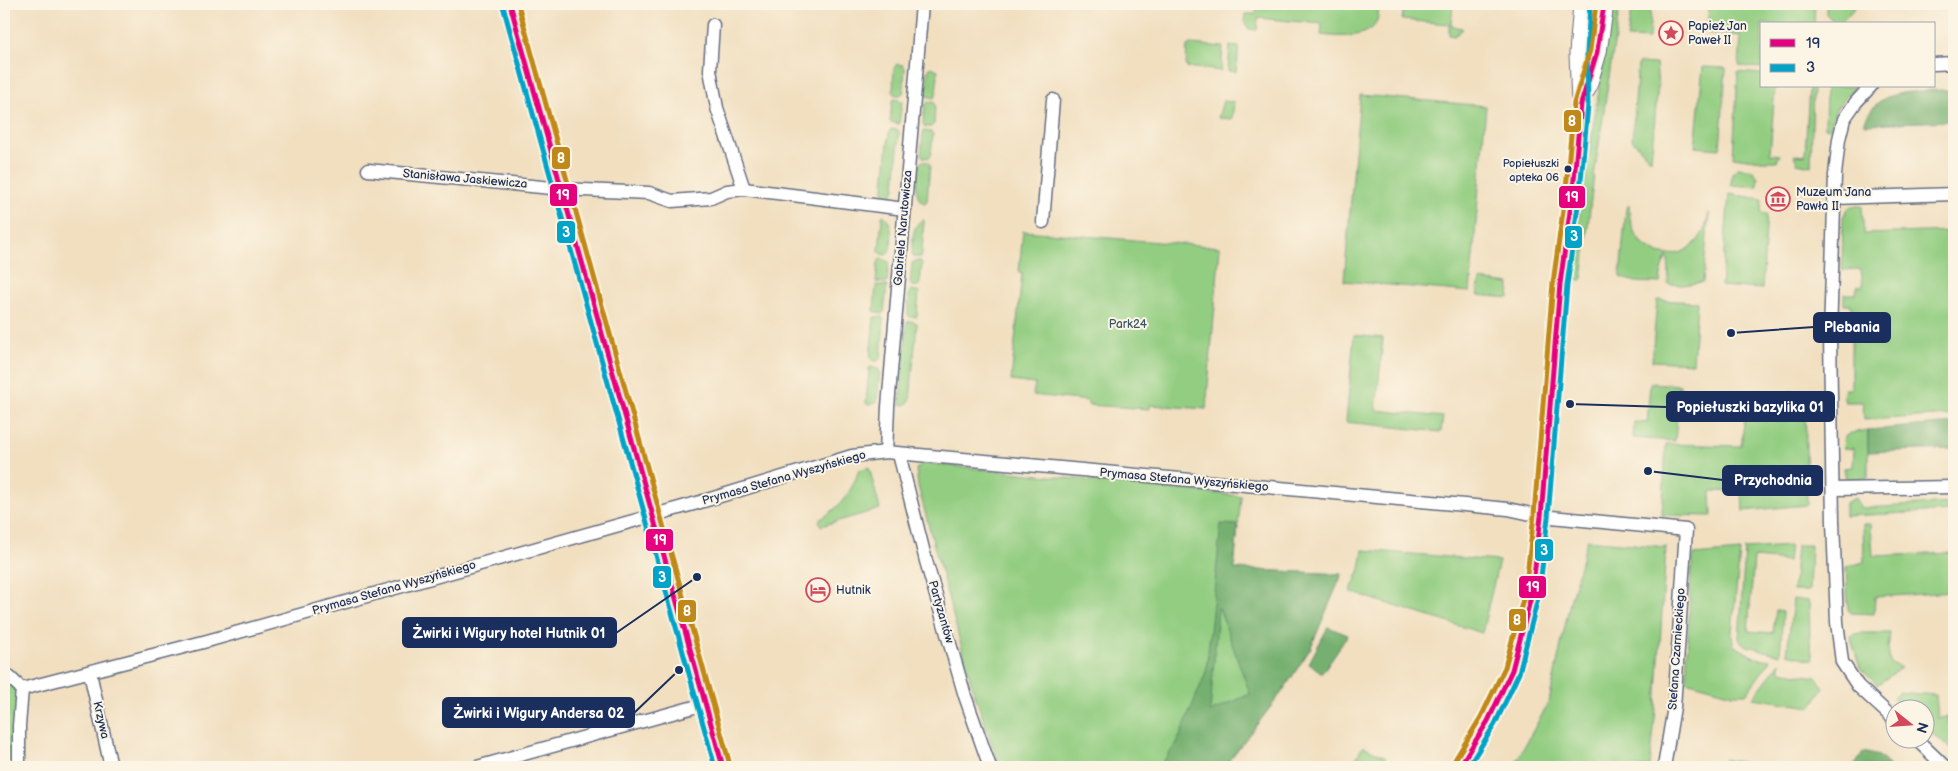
<svg xmlns="http://www.w3.org/2000/svg" width="1958" height="771" font-family="'Balsamiq Sans',sans-serif">
<rect width="100%" height="100%" fill="#fcf5e5"/>
<filter id="ink" filterUnits="userSpaceOnUse"><feTurbulence type="fractalNoise" baseFrequency=".02" numOctaves="2"/><feDisplacementMap in="SourceGraphic" scale="10" xChannelSelector="R" yChannelSelector="G"/><feConvolveMatrix kernelMatrix="1 2 1 2 8 2 1 2 1" color-interpolation-filters="sRGB"/></filter>
<filter id="wash" filterUnits="userSpaceOnUse"><feTurbulence type="fractalNoise" baseFrequency=".0096" numOctaves="4" result="noise"/><feDisplacementMap in="SourceGraphic" scale="20" xChannelSelector="R" yChannelSelector="G"/><feGaussianBlur stdDeviation="1.12" result="paint"/><feColorMatrix in="noise" values="0 0 0 0 0 0 0 0 0 0 0 0 0 0 0 0 0 1.4 0 .05"/><feComposite in="paint" operator="in"/></filter>
<g filter="url(#wash)">
<rect width="100%" height="100%" fill="#f1dfc0"/>
<g fill="#93cd81" stroke="#577e70">
<path d="M1257,4H1379C1378,9 1379,18 1376,23C1368,39 1336,37 1321,35L1322,24L1258,18L1257,30L1249,29L1244,22L1245,14H1256Z"/>
<path d="M1404,4H1453L1451,26L1462,28V30L1454,36L1449,35V24L1402,20Z"/>
<path d="M1612,4H1620L1592,190L1582,280L1570,279Z"/>
<path d="M1632,4H1651L1649,39L1627,38Z"/>
<path d="M1709,4H1815L1814,24H1762V68L1739,66L1741,36L1707,33Z"/>
<path d="M1828,4H1858L1840,24H1836L1826,14V5Z"/>
<path d="M1191,44L1223,47L1221,71L1186,67L1187,46Z"/>
<path d="M1230,46L1239,47L1236,72L1228,71Z"/>
<path d="M1638,63L1656,64L1658,85L1651,160L1632,140Z"/>
<path d="M897,64L903,65L905,68L903,93L901,95H895L893,92L894,68Z"/>
<path d="M931,67L938,70L936,95L934,98L926,96L928,71Z"/>
<path d="M1703,67L1726,68L1720,149L1695,147Z"/>
<path d="M1738,72L1762,74V86H1775L1770,154L1780,155L1777,161H1762L1733,157Z"/>
<path d="M1809,86H1813L1811,166L1797,163L1794,155L1805,156Z"/>
<path d="M1826,86H1855L1836,109L1830,128H1825Z"/>
<path d="M1360,95L1486,106L1470,292L1344,281Z"/>
<path d="M894,99L902,101L899,124L890,122L892,101Z"/>
<path d="M1223,101L1234,102L1232,119L1218,118Z"/>
<path d="M928,102H934L935,105L934,124L931,127H925L923,124L925,105Z"/>
<path d="M891,129L898,130L899,133L895,189L891,196L885,199L883,197L889,133Z"/>
<path d="M924,131L931,132L933,134L931,154L929,158L923,157L921,155L923,134Z"/>
<path d="M922,161L928,162L930,165L927,201L924,203C912,197 918,175 919,164Z"/>
<path d="M1738,168L1752,170L1758,177L1757,187L1731,185L1732,173Z"/>
<path d="M1729,194L1762,199L1761,213L1767,214L1762,289L1721,286Z"/>
<path d="M1629,205C1628,266 1700,273 1709,213L1703,282L1683,285L1668,284L1669,268L1667,256L1662,267L1660,283L1636,282L1620,277L1626,209Z"/>
<path d="M1851,206H1862L1864,234L1954,231V415L1864,420L1863,402H1845L1843,396L1845,389H1851V305H1844V294H1856L1857,287L1863,286L1861,269L1842,270L1843,217L1846,211Z"/>
<path d="M883,215C894,220 894,249 886,255L881,254L879,251L882,217Z"/>
<path d="M924,220L922,254L921,257H914L912,254C913,242 911,223 924,220Z"/>
<path d="M1023,231L1220,247L1206,409L1150,405V409L1088,405V401L1033,395L1035,384L1011,381L1022,273L1019,272Z"/>
<path d="M881,258L889,262L887,283L876,282L878,262Z"/>
<path d="M915,261H921L922,264L920,283L918,286H912L910,283L912,263Z"/>
<path d="M1480,280L1510,284L1509,298L1477,295Z"/>
<path d="M876,285L887,286L884,312L882,314L874,311Z"/>
<path d="M912,290L919,292L917,316L916,317H910L908,315L909,292Z"/>
<path d="M1657,300L1697,302L1693,363L1652,361Z"/>
<path d="M874,317H882L884,320L881,357L878,361H873L870,358Z"/>
<path d="M911,321L917,323L910,401L906,405L900,404V402L907,322Z"/>
<path d="M1354,335L1383,338L1376,410L1443,417L1441,432L1346,422Z"/>
<path d="M871,367L878,369L880,371L877,401L876,403L868,405L866,403L869,368Z"/>
<path d="M1650,383L1680,385L1675,441L1633,438L1634,422L1647,423Z"/>
<path d="M1790,391L1805,393L1807,505L1743,511L1742,492L1711,491L1712,516L1662,515L1666,444L1741,446L1745,416H1785Z"/>
<path d="M1868,430V478L1846,479L1844,468L1853,467L1854,449L1843,448L1844,437L1851,433Z"/>
<path d="M924,463L1241,496L1234,569L1342,574L1310,649L1282,692L1224,767H1000L974,693L918,486L916,469Z"/>
<path d="M869,467L880,509L821,526L819,520C840,508 851,493 859,470Z"/>
<path d="M1855,498L1861,508L1954,503V511L1845,516V503Z"/>
<path d="M1863,524H1871L1873,556L1954,553V592L1875,597L1874,614L1851,613L1848,610L1846,567L1864,562Z"/>
<path d="M1587,540L1666,547L1656,708L1650,767H1513L1549,702L1570,602Z"/>
<path d="M1797,545H1811L1809,591H1793Z"/>
<path d="M1790,546L1788,561L1754,558L1748,631L1773,633L1776,610L1783,611L1780,655L1747,646L1739,639L1745,549Z"/>
<path d="M1363,550L1499,561L1482,633L1350,592L1360,569Z"/>
<path d="M1740,551L1732,632L1733,645L1756,658L1771,660L1746,694H1733L1686,681L1691,571L1694,555Z"/>
<path d="M1793,599L1809,601L1810,641L1813,660L1787,654Z"/>
<path d="M1859,633H1890L1888,649L1890,662L1901,668L1877,685L1860,668L1850,636Z"/>
<path d="M1780,662V671L1816,677L1824,687L1811,707L1753,698Z"/>
<path d="M4,672L22,689L19,767H4Z"/>
<path d="M1898,692L1936,695L1938,718L1948,717L1952,734H1954V751L1926,729V708H1903L1893,697Z"/>
<path d="M1363,746L1386,757L1378,767H1351Z"/>
<path d="M1724,759L1769,767H1723Z"/>
</g>
<g fill="#76b06f" stroke="#487066" fill-rule="evenodd">
<path d="M1932,90H1954V121L1864,124C1875,91 1902,93 1932,90Z"/>
<path d="M1954,423V449L1868,452V430Z"/>
<path d="M1221,524L1238,525L1234,569L1342,574L1310,649L1282,692L1224,767H1159L1177,743L1206,672ZM1219,608L1250,694L1210,712L1218,608Z"/>
<path d="M1328,627L1348,635L1322,673L1309,663Z"/>
<path d="M1863,752L1879,756L1891,767H1853Z"/>
</g>
</g>
<g filter="url(#ink)">
<g fill="none" stroke-linecap="round" stroke-linejoin="round">
<g stroke="#666d80" stroke-width="15">
<g id="street">
<path d="M713,25L710,70L717,108L744,189"/>
<path d="M1934,64L1954,63"/>
<path d="M1871,86L1856,102L1844,119L1839,139L1835,175L1830,335L1833,522L1837,622L1842,662L1858,686L1896,721"/>
<path d="M368,170L562,189L649,193L672,201L711,198L727,191L744,189L905,209"/>
<path d="M1834,198L1954,194"/>
<path d="M1043,222L1053,100"/>
<path d="M886,452L888,407L922,4"/>
<path d="M899,454L926,561L965,696L990,767"/>
<path d="M1833,489L1954,487"/>
<path d="M4,672L22,689"/>
<path d="M90,673L111,767"/>
<path d="M22,689L207,641L697,503L852,456L886,452L1508,509L1541,516L1686,530L1674,707L1664,767"/>
<path d="M1915,738L1945,767"/>
<path d="M19,767V726L22,689"/>
<path d="M477,767L705,704"/>
</g>
</g>
<g stroke="#666d80" stroke-width="21">
<g id="secondary">
<path d="M510,4L723,767"/>
<path d="M1586,89L1597,52L1604,4"/>
<path d="M1459,767L1488,721L1512,670L1523,632L1532,593L1541,516L1560,284L1573,190L1581,104L1579,53L1583,4"/>
</g>
</g>
<use href="#street" stroke="#fff" stroke-width="12"/>
<use href="#secondary" stroke="#fff" stroke-width="19"/>
<g stroke="#fcf5e5" stroke-width="9">
<g id="bus-1">
<path d="M510,4L723,767"/>
<path d="M1459,767L1488,721L1512,670L1532,593L1541,516L1560,284L1573,190L1581,104L1597,52L1604,4"/>
</g>
</g>
<g stroke="#fcf5e5" stroke-width="9">
<g id="bus-2">
<path d="M503,6L715,767"/>
<path d="M1468,767L1495,724L1519,673L1539,594L1548,517L1567,285L1580,191L1588,105L1587,53L1590,5"/>
</g>
</g>
<g stroke="#fcf5e5" stroke-width="9">
<g id="bus-3">
<path d="M518,4L730,765"/>
<path d="M1453,763L1481,717L1505,667L1525,592L1534,515L1553,283L1566,189L1574,103L1590,50L1596,4"/>
</g>
</g>
<use href="#bus-1" stroke="#e5007d" stroke-width="5"/>
<use href="#bus-2" stroke="#01a3c8" stroke-width="5"/>
<use href="#bus-3" stroke="#c08818" stroke-width="5"/>
</g>
</g>
<defs>
<g id="sight-ring" transform="scale(1.25)"><circle r="9.5" fill="#fcf5e5" stroke="#d1495b" stroke-width="1.5"/><path d="M0-6L1.8-2.2L6-1.7L2.9 1.2L3.7 5.4L0 3.3L-3.7 5.4L-2.9 1.2L-6-1.7L-1.8-2.2Z" fill="#d1495b"/></g>
<g id="museum-ring" transform="scale(1.25)"><circle r="9.5" fill="#fcf5e5" stroke="#d1495b" stroke-width="1.5"/><path d="M0-6L6-3V-2H-6V-3ZM-5-1h2V3h-2ZM-1-1h2V3h-2ZM3-1h2V3H3ZM-6 4H6V6H-6Z" fill="#d1495b"/></g>
<g id="hotel-ring" transform="scale(1.25)"><circle r="9.5" fill="#fcf5e5" stroke="#d1495b" stroke-width="1.5"/><path d="M-6-4.5h1.5V1H6V5H4.5V3h-9V5H-6ZM-4 0a1.8 1.8 0 1 1 3.6 0ZM.5 0V-2.5h3Q6-2.5 6 0Z" fill="#d1495b"/></g>
</defs>
<g fill-rule="evenodd">
<use href="#sight-ring" x="1671" y="33"/>
<use href="#museum-ring" x="1778" y="199"/>
<use href="#hotel-ring" x="818" y="590"/>
</g>
<circle fill="#1b2f5e" stroke="#fcf5e5" stroke-width="2" cx="1568" cy="169" r="4.5"/>
<g text-anchor="middle" dominant-baseline="central" stroke-width="4" stroke-linejoin="round" paint-order="stroke">
<g font-size="11" fill="#1b2f5e" stroke="#fcf5e5" text-anchor="end">
<text x="1559" y="163">Popiełuszki<tspan x="1559" dy="14">apteka 06</tspan></text>
</g>
<g font-size="12" fill="#1b2f5e" stroke="#fcf5e5" text-anchor="start">
<text x="1688" y="26">Papież Jan<tspan x="1688" dy="14">Paweł II</tspan></text>
<text x="1796" y="192">Muzeum Jana<tspan x="1796" dy="14">Pawła II</tspan></text>
<text x="836" y="590">Hutnik</text>
</g>
<g font-size="12" fill="#1b2f5e" stroke="#fcf5e5">
<text transform="translate(465 179) rotate(5)">Stanisława Jaskiewicza</text>
<text transform="translate(903 228) rotate(-85)">Gabriela Narutowicza</text>
<text transform="translate(784 478) rotate(-16)">Prymasa Stefana Wyszyńskiego</text>
<text transform="translate(1184 480) rotate(5)">Prymasa Stefana Wyszyńskiego</text>
<text transform="translate(394 588) rotate(-16)">Prymasa Stefana Wyszyńskiego</text>
<text transform="translate(941 612) rotate(74)">Partyzantów</text>
<text transform="translate(1677 649) rotate(-86)">Stefana Czarnieckiego</text>
<text transform="translate(101 720) rotate(77)">Krzywa</text>
</g>
<g font-size="12" fill="#395667" stroke="#fcf5e5">
<text x="1128" y="324">Park24</text>
</g>
</g>
<path fill="none" stroke="#1b2f5e" stroke-width="2" d="M1731 333L1814 327M1570 404L1667 407M1648 471L1723 480M697 577L616 633M679 670L634 713"/>
<g fill="#1b2f5e" stroke="#fcf5e5" stroke-width="2">
<circle cx="1731" cy="333" r="5"/>
<circle cx="1570" cy="404" r="5"/>
<circle cx="1648" cy="471" r="5"/>
<circle cx="697" cy="577" r="5"/>
<circle cx="679" cy="670" r="5"/>
</g>
<g fill="#1b2f5e" stroke="#1b2f5e" stroke-width="2">
<rect x="1814" y="313" width="76" height="29" rx="5"/>
<rect x="1667" y="392" width="167" height="29" rx="5"/>
<rect x="1723" y="466" width="99" height="29" rx="5"/>
<rect x="403" y="618" width="213" height="29" rx="5"/>
<rect x="443" y="698" width="191" height="29" rx="5"/>
</g>
<g font-size="14" text-anchor="middle" font-weight="bold" fill="#fff">
<text x="1852" y="332">Plebania</text>
<text x="1750" y="412">Popiełuszki bazylika 01</text>
<text x="1773" y="485">Przychodnia</text>
<text x="509" y="638">Żwirki i Wigury hotel Hutnik 01</text>
<text x="539" y="718">Żwirki i Wigury Andersa 02</text>
</g>
<g stroke="#fcf5e5" stroke-width="2">
<rect x="1563" y="109" width="19" height="24" rx="5" fill="#c08818"/>
<rect x="551" y="146" width="20" height="24" rx="5" fill="#c08818"/>
<rect x="549" y="183" width="29" height="24" rx="5" fill="#e5007d"/>
<rect x="1558" y="185" width="28" height="24" rx="5" fill="#e5007d"/>
<rect x="556" y="220" width="20" height="24" rx="5" fill="#01a3c8"/>
<rect x="1564" y="225" width="19" height="24" rx="5" fill="#01a3c8"/>
<rect x="645" y="528" width="29" height="24" rx="5" fill="#e5007d"/>
<rect x="1534" y="538" width="20" height="24" rx="5" fill="#01a3c8"/>
<rect x="652" y="565" width="20" height="24" rx="5" fill="#01a3c8"/>
<rect x="1518" y="575" width="29" height="24" rx="5" fill="#e5007d"/>
<rect x="677" y="599" width="20" height="24" rx="5" fill="#c08818"/>
<rect x="1508" y="608" width="19" height="24" rx="5" fill="#c08818"/>
</g>
<g font-size="14" text-anchor="middle" font-weight="bold" fill="#fff">
<text x="1572" y="126">8</text>
<text x="561" y="163">8</text>
<text x="563" y="200">19</text>
<text x="1572" y="202">19</text>
<text x="566" y="237">3</text>
<text x="1574" y="241">3</text>
<text x="660" y="545">19</text>
<text x="1544" y="555">3</text>
<text x="662" y="582">3</text>
<text x="1533" y="592">19</text>
<text x="687" y="616">8</text>
<text x="1517" y="625">8</text>
</g>
<rect width="1958" height="771" fill="none" stroke="#fcf5e5" stroke-width="20"/>
<rect x="1760" y="22" width="175" height="65" fill="#fcf5e5" stroke="#a2a6af"/>
<rect x="1770" y="39" width="25" height="8" fill="#e5007d" stroke="#a2a6af"/>
<text x="1806" y="48" font-size="15" fill="#1b2f5e">19</text>
<rect x="1770" y="64" width="25" height="8" fill="#01a3c8" stroke="#a2a6af"/>
<text x="1806" y="72" font-size="15" fill="#1b2f5e">3</text>
<g transform="translate(1910 724) rotate(107)"><circle r="24" fill="#fcf5e5" stroke="#a2a6af"/>
<path d="M0-4L9 19L0 12L-9 19Z" fill="#d1495b"/>
<text y="-8" font-size="14" font-weight="bold" text-anchor="middle" fill="#1b2f5e">N</text>
</g>
</svg>
